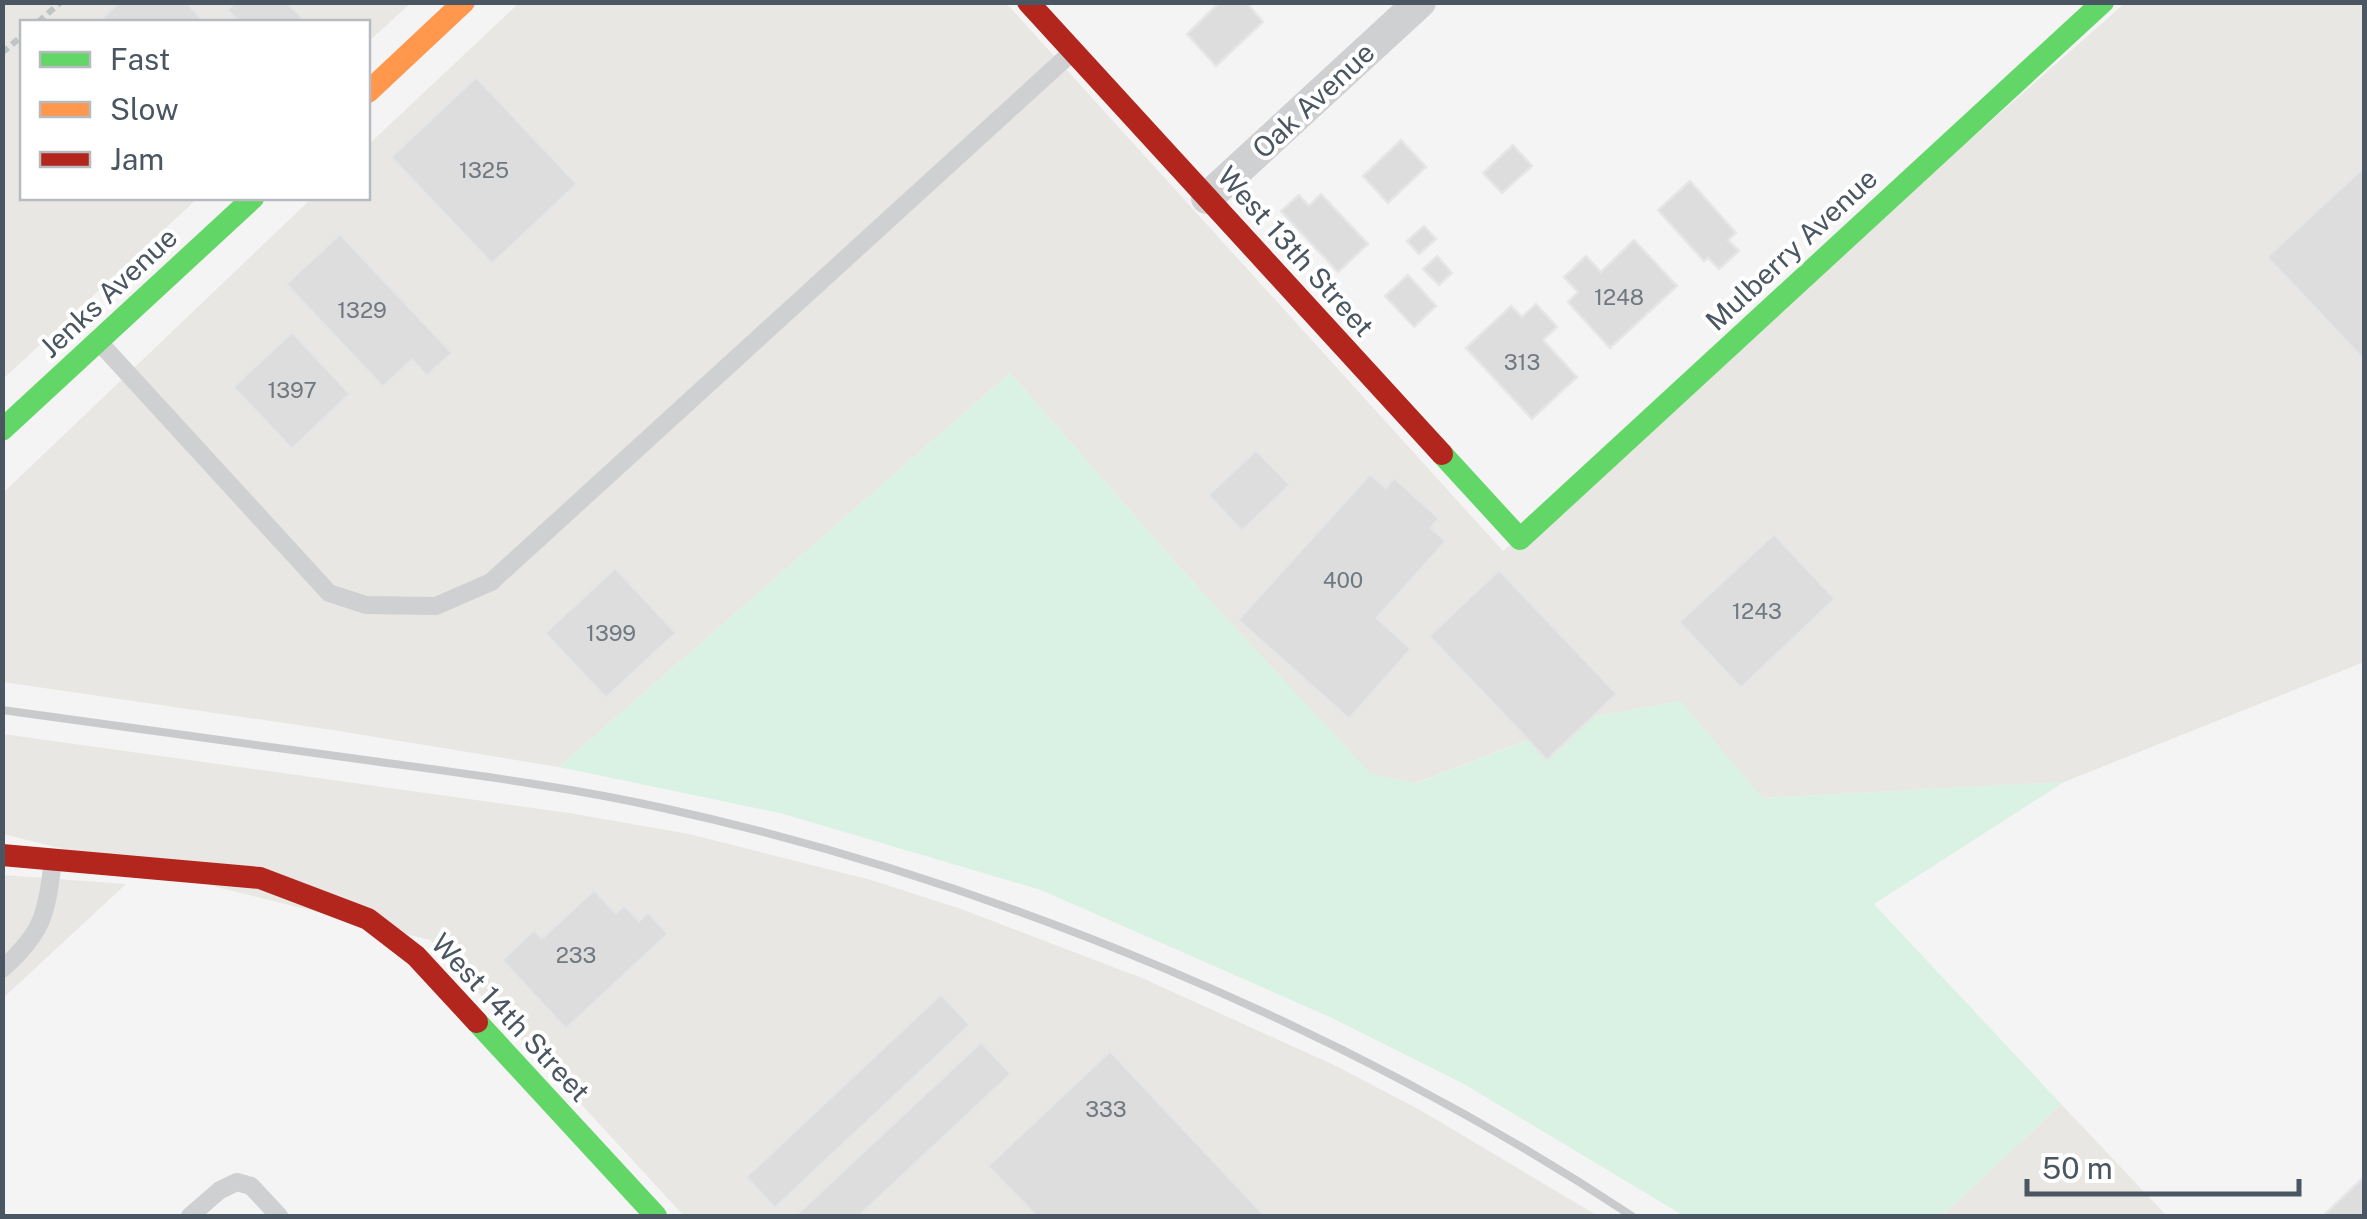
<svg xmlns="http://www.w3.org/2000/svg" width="2367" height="1219" font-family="'Public Sans',sans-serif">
<rect width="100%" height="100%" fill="#f4f4f4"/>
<g fill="#e8e7e3">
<path d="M3,3H411L368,42V22H22V198H198L3,379Z"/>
<path d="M519,3H1006L1503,551L2125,3H2364V662L2064,782L1762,798L1680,701L1582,719L1416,783L1370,774L1182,570L1010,373L559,767L339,731L3,682V493L312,198H368V145Z"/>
<path d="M3,734L569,813L689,834L871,880L961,909L1142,978L1336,1066L1420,1110L1598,1216H684L430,940L3,834Z"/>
<path d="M3,875L126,884L3,998Z"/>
<path d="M2061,1104L2167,1216H1942Z"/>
</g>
<path fill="#d9f2e3" d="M1010,373L1182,570L1371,774L1417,783L1582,719L1680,701L1763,798L2064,782L1874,904L2061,1104L1942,1216H1684L1464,1084L1330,1017L1041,890L780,813L559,767Z"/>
<g fill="#ddddde" stroke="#e5e6e7" stroke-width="2.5">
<path d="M119,2H186L205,22H98Z"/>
<path d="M235,2H287L306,22H239L227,10Z"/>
<path d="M1220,2H1246L1263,22L1216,66L1187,34Z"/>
<path d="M476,77L577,184L492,264L391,157Z"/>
<path d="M1401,140L1426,167L1388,203L1363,176Z"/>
<path d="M1513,145L1532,166L1502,193L1483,173Z"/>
<path d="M2364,167V360L2267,257Z"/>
<path d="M1690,181L1736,233L1728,240L1739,251L1719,269L1708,258L1704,261L1658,210Z"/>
<path d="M1321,194L1368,244L1338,272L1281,211L1299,195L1309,206Z"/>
<path d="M1424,226L1436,239L1419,254L1407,241Z"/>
<path d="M340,234L452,353L427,376L412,360L383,387L286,284Z"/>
<path d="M1634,240L1677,286L1610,348L1568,302L1578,292L1564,277L1586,256L1601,272Z"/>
<path d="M1437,256L1452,273L1439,285L1423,269Z"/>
<path d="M1408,275L1436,306L1414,327L1385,296Z"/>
<path d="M1536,304L1557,327L1543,340L1577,377L1532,419L1466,348L1511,306L1522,317Z"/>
<path d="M292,332L350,394L292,449L233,387Z"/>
<path d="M1256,450L1290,485L1242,531L1208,495Z"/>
<path d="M1370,474L1386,488L1394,478L1439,518L1431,528L1446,541L1377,618L1411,649L1349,719L1238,620Z"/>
<path d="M1774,534L1835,599L1741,688L1679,622Z"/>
<path d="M615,568L676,633L606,698L545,633Z"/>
<path d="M1499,570L1617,694L1547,760L1429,636Z"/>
<path d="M594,890L616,913L624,905L639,921L648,912L668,934L566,1029L502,960L534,930L542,938Z"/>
<path d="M941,994L970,1025L775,1208L746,1177Z"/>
<path d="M981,1042L1011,1074L859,1216H795Z"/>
<path d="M1110,1051L1265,1216H1036L988,1166Z"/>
<path d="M2364,1177V1216H2323Z"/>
</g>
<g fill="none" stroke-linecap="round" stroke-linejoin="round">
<g stroke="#bcc7c4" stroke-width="6" stroke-dasharray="8 5" stroke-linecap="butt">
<path d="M38,22L61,2"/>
<path d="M2,53L22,36"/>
</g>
<g stroke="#ced0d2" stroke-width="18">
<path d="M99,342L329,593L366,605L436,606L491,582L1070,54"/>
<path d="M2,969C44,932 46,914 53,861"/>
<path d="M190,1216L220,1190L237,1182L251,1186L279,1216"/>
</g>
<path stroke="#ced0d2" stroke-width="32" d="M1207,198L1420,2"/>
<g stroke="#63d668" stroke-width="22">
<path d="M2,430L253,198"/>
<path d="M1442,454L1520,539L2103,2"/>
<path d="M477,1022L656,1216"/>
</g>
<path stroke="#ff974d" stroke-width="22" d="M368,92L464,2"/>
<g stroke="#b3261e" stroke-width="22">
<path d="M1028,2L1442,454"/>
<path d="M2,855L260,878L368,919L416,956L477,1022"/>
</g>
<path stroke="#c9cacc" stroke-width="8" d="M2,710C128,727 254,745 380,762C475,775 569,787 663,808C996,881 1347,1028 1632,1216"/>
</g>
<g text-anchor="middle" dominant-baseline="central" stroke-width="8" stroke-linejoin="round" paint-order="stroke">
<g font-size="22" fill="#707881">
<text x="484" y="170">1325</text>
<text x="1619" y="297">1248</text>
<text x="362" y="310">1329</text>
<text x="1522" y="362">313</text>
<text x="292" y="390">1397</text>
<text x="1343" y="580">400</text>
<text x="1757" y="611">1243</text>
<text x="611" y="633">1399</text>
<text x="576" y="955">233</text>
<text x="1106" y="1109">333</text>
</g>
<g font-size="28" fill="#4a5661" stroke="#fff">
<text transform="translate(1313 100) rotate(-43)">Oak Avenue</text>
<text transform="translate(1791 249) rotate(-43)">Mulberry Avenue</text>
<text transform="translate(1296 251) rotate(48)">West 13th Street</text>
<text transform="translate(108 292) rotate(-43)">Jenks Avenue</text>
<text transform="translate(511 1017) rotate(47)">West 14th Street</text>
</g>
</g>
<rect width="2367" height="1219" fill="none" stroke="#4a5661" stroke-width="10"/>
<rect x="20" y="20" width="350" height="180" fill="#ffffff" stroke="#b7bbc0" stroke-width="2.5"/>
<rect x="40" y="52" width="50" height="15" fill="#63d668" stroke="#b7bbc0" stroke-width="2.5"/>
<text x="110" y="70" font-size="30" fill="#4a5661">Fast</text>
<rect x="40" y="102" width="50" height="15" fill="#ff974d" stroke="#b7bbc0" stroke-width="2.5"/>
<text x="110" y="120" font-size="30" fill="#4a5661">Slow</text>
<rect x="40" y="152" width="50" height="15" fill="#b3261e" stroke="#b7bbc0" stroke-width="2.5"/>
<text x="110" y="170" font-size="30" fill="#4a5661">Jam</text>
<path d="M2027 1179v15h272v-15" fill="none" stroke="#4a5661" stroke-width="5"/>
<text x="2042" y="1179" font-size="30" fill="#4a5661" stroke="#ffffff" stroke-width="8" paint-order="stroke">50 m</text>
</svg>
